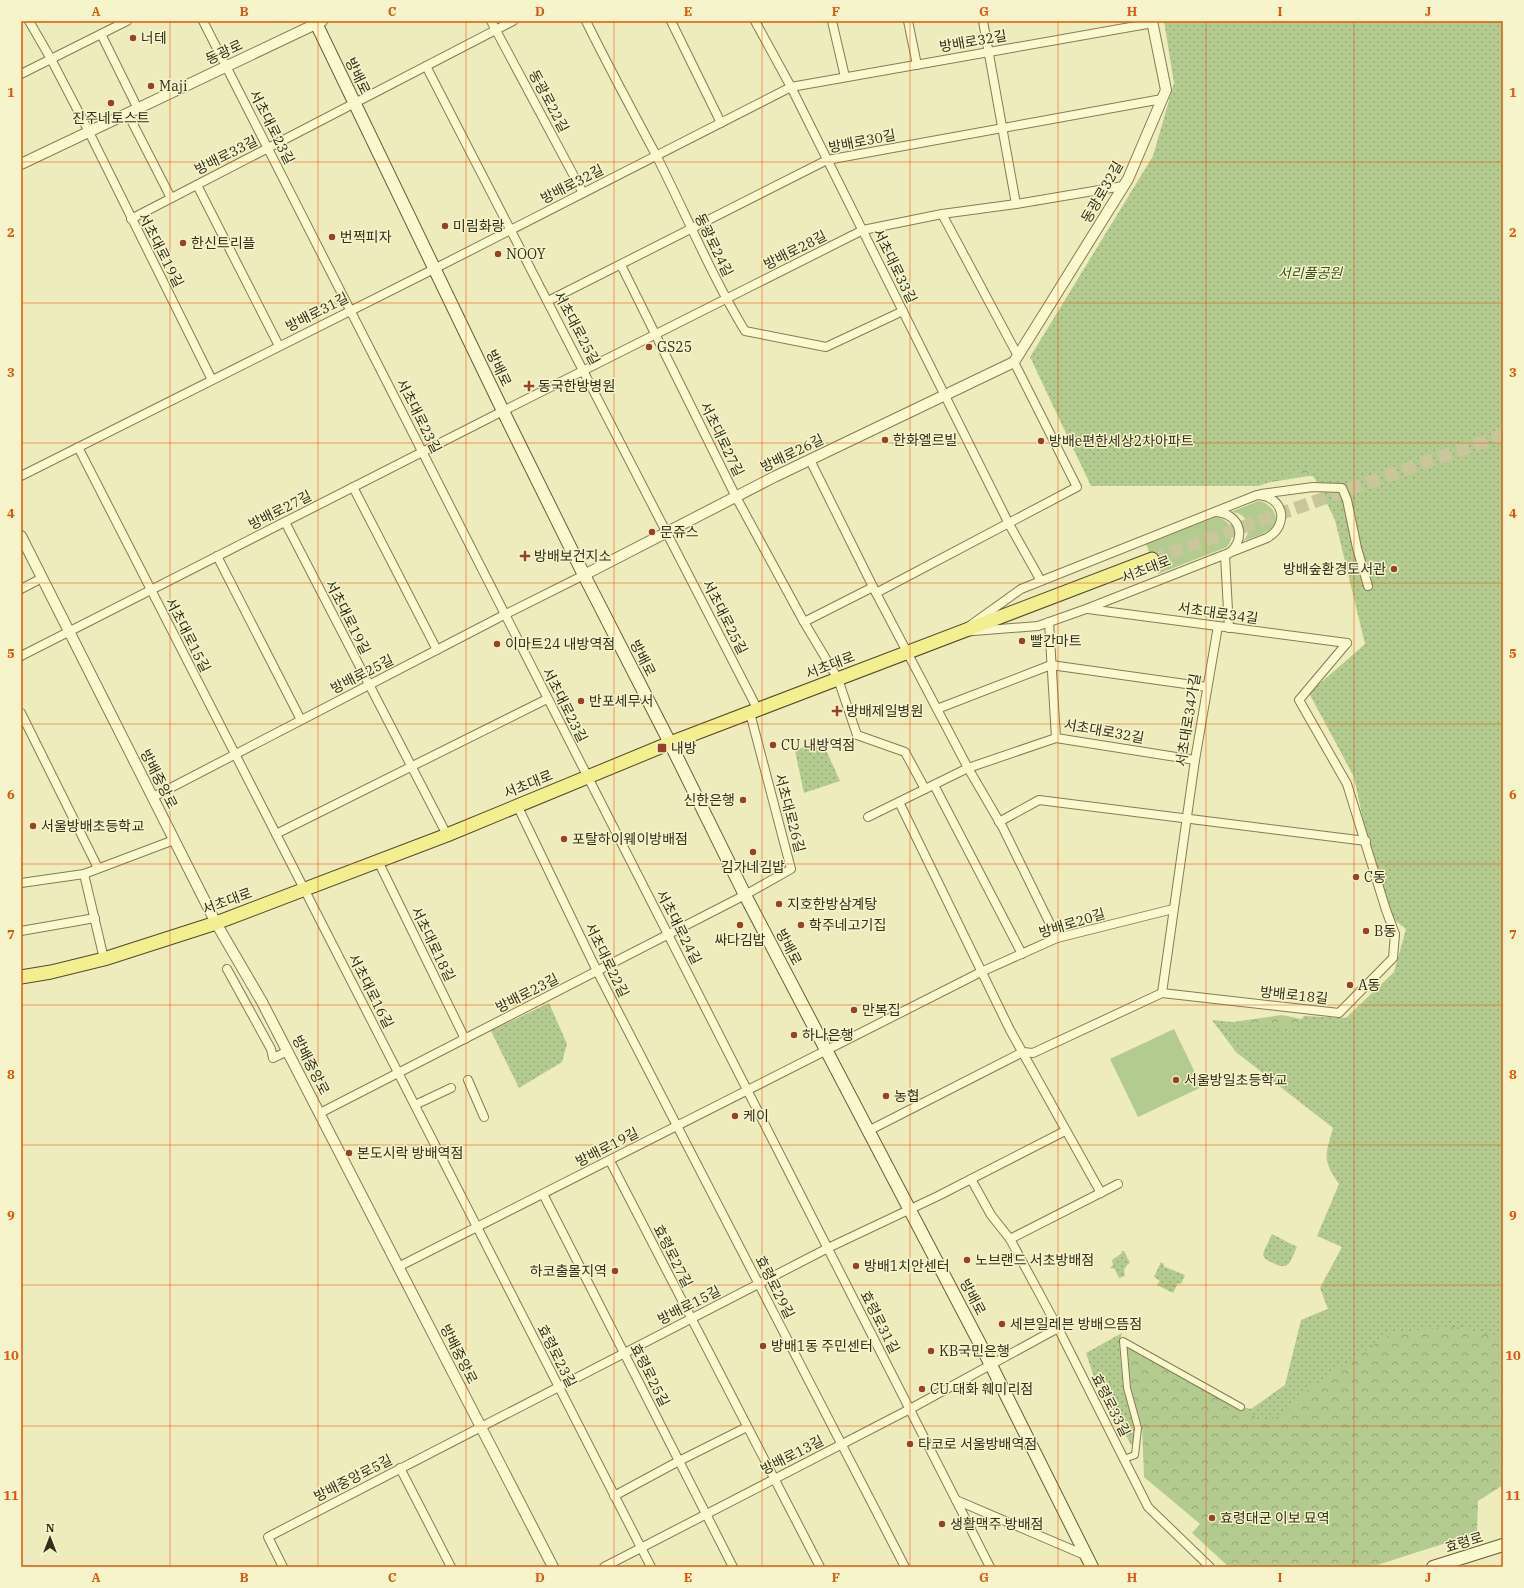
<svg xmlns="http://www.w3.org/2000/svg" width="1524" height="1588" font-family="'IBM Plex Serif','Noto Sans KR',serif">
<defs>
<pattern id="forest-crowns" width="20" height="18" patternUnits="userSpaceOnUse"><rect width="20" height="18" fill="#b4cb90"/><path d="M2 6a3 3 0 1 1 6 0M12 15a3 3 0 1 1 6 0" fill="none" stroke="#93a575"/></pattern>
<pattern id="park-dots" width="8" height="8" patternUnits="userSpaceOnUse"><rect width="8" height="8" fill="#b4cb90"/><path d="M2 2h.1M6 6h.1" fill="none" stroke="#93a575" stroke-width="1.8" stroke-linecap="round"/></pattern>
</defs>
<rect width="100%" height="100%" fill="#eeecbc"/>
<g fill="#b4cb90">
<path d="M1258,501C1271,502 1284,520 1269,530C1262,535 1251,538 1243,541C1254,529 1248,513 1231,512Z"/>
<path d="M1215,517C1231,519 1237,534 1227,547L1158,574L1146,544Z"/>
<path d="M1174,1029L1202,1087L1138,1117L1110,1059Z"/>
</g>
<path fill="url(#forest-crowns)" d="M1503,21V1485L1478,1501L1477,1533L1371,1567H1229L1192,1533L1200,1524L1144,1477L1142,1427L1129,1387L1126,1346L1239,1407L1252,1409L1286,1385L1302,1320L1328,1309L1342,1247L1337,1127L1219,1024L1282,1015L1306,1020H1348L1398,972L1408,927L1368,645L1334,479L1309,476L1259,484Z"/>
<g fill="url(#park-dots)">
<path d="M1164,21H1503V1339L1453,1326L1391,1333L1312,1386L1283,1416L1261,1420L1238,1408L1251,1409L1285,1385L1301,1320L1328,1309L1320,1288L1342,1247L1317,1236L1339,1184C1322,1159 1325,1157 1333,1128L1236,1052L1212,1020L1293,1028L1304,1016L1346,1018L1394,972L1406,929L1382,910L1354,777L1309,693L1365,644L1335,520L1309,467L1259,486H1091L1030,357L1153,156L1174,83Z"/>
<path d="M821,739L840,781L804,793L795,751Z"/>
<path d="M549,1003L567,1044L562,1062L519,1088L491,1031Z"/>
<path d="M1272,1234L1297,1247C1290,1260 1291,1272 1273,1263C1269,1261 1265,1260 1263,1255L1264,1251Z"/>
<path d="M1121,1251H1124L1130,1263L1128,1264L1124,1270L1125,1276L1119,1278L1114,1268L1112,1269L1110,1267L1113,1266L1112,1260L1122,1253Z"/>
<path d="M1161,1262L1164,1264L1163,1266L1185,1275L1181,1284L1178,1283L1173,1293L1157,1285L1160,1281L1154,1277Z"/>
<path d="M1122,1333L1119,1343L1123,1386L1134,1415L1136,1427L1134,1443L1131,1445L1093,1374L1086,1353Z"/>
</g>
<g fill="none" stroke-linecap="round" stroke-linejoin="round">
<path stroke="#c9c69c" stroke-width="13" stroke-dasharray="13 6" stroke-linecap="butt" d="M1152,559L1503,435"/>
<g stroke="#857c55" stroke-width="8">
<path id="pedestrian" d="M1124,1459L1135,1455L1138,1428L1127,1388L1123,1341L1241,1407"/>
</g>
<g stroke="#857c55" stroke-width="10">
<g id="minor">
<path d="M29,21L51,59L89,132L212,380"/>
<path d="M203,21L990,1567"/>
<path d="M491,21L583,193"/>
<path d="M586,21C608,66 632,110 656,155C686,214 711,275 745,331L826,347L903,311"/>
<path d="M671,21L721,123"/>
<path d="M755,21L791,87L1009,524L1041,581"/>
<path d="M832,21L845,77"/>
<path d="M908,21L917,65"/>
<path d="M983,21L1016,204"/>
<path d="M101,34L138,109"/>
<path d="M426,66L758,710"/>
<path d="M21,74L127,21"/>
<path d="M128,114L171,198"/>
<path d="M197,185L279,346"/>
<path d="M942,214L1018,356"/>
<path d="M131,219L513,21"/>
<path d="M621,265L736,497L804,622L838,679L857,735L905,752L925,789"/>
<path d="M548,301L827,160L1162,99"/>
<path d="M78,447L651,1567"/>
<path d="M810,460L876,593L968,768L1003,828L1057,938"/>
<path d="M21,476L434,269L791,87L1153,23"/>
<path d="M353,487L437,650"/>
<path d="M1261,494L1313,487L1342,488L1347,500L1357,548L1368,586"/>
<path d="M1257,495C1284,496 1290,525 1267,538L1086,609L1038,626L961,632L1021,589Z"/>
<path d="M1215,512C1242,513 1248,542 1225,556L1229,628"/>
<path d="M285,522L447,835"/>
<path d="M217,556L301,720"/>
<path d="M21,589L42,578"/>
<path d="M876,593L1077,487L1014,362"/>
<path d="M1088,609L1347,643"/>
<path d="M804,622L873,587"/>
<path d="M1049,622L1056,738"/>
<path d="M21,656L503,411L863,230L942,214L1016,204L1123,186"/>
<path d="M937,709L1051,665L1207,687"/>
<path d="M21,713L98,868"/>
<path d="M934,785L1022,954"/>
<path d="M153,797L504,615L584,575"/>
<path d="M899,802L1010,1030L1101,1193"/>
<path d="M517,805L597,971L905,1567"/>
<path d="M868,817L968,768L1056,738L1195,760"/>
<path d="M999,822L1039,800L1366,841"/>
<path d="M276,834L547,699"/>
<path d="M378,861L465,1039"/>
<path d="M84,874L104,959"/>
<path d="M21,883L84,874L174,840"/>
<path d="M21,931L95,918"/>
<path d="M227,969L271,1049L273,1058L288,1051"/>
<path d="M1162,993L1195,760L1218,626"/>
<path d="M468,1080L484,1117"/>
<path d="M415,1105L451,1088"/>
<path d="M320,1113L745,895L791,869L750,713"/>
<path d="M868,1131L1023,1052L1033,1053L1162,993L1339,1013L1393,958L1395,934L1386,910L1347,784L1299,700L1347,643"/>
<path d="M610,1161L820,1567"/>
<path d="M971,1179L991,1215L1010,1239L1058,1328L1148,1507L1210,1567"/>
<path d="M543,1194L733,1567"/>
<path d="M1010,1239L1118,1184"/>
<path d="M398,1267L981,972L1057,938L1173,909"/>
<path d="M400,1468L451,1567"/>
<path d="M614,1496L679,1461L747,1427"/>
<path d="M956,1500L1087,1556"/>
<path d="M283,1567L268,1537L828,1248L938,1196L1065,1131"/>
<path d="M604,1567L910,1409L1058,1328"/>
</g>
</g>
<g stroke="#857c55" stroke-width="12">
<g id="tertiary">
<path d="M21,164L322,21"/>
<path d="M21,536L216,923L262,1002L553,1567"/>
<path d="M584,575L774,477L1014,362L1128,179L1166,90L1152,21"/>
</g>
</g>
<g stroke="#665c39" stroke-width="14">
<g id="secondary">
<path d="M315,21L503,411L584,575L670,743L745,895L991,1365L1092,1567"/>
<path d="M1433,1567L1503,1545"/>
</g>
</g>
<g stroke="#52482a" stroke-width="15">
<path id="primary" d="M21,977L51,972L104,959L216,923L447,835L670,743L1152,559"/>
</g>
<use href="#pedestrian" stroke="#f9f8ce" stroke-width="6"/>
<use href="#minor" stroke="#f9f8ce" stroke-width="8"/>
<use href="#tertiary" stroke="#f9f8ce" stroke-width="10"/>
<use href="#secondary" stroke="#f9f8ce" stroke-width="12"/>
<use href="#primary" stroke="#f3ef91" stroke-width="13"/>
</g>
<path fill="none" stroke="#df570d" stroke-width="1" stroke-opacity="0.55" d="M170,21V1567M318,21V1567M466,21V1567M614,21V1567M762,21V1567M910,21V1567M1058,21V1567M1206,21V1567M1354,21V1567M21,162H1503M21,303H1503M21,443H1503M21,583H1503M21,724H1503M21,864H1503M21,1005H1503M21,1145H1503M21,1285H1503M21,1426H1503"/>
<g fill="#944325" stroke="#f5f4cb" stroke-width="1.5">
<circle cx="133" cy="38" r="4"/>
<circle cx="151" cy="86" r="4"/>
<circle cx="111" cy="103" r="4"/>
<circle cx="445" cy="226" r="4"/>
<circle cx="332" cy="237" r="4"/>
<circle cx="183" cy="243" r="4"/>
<circle cx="498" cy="254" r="4"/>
<circle cx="649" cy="347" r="4"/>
<path d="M527 380h4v4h4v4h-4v4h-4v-4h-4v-4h4z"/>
<circle cx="885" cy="440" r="4"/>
<circle cx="1041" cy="441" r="4"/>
<circle cx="652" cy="532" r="4"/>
<path d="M523 550h4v4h4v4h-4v4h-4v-4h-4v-4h4z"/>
<circle cx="1394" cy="569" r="4"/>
<circle cx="1022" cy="641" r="4"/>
<circle cx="497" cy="644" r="4"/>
<circle cx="581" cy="701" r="4"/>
<path d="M835 705h4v4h4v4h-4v4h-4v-4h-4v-4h4z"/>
<circle cx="773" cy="745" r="4"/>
<rect x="657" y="743" width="10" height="10" rx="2"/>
<circle cx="743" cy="800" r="4"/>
<circle cx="33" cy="826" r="4"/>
<circle cx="564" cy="839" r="4"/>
<circle cx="753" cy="852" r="4"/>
<circle cx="1356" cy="877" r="4"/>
<circle cx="779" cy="904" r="4"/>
<circle cx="740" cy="925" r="4"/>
<circle cx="801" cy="925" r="4"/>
<circle cx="1366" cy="931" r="4"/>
<circle cx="1350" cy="985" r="4"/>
<circle cx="854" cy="1010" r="4"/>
<circle cx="794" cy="1035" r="4"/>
<circle cx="1176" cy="1080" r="4"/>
<circle cx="886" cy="1096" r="4"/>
<circle cx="735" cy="1116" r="4"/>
<circle cx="349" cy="1153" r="4"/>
<circle cx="967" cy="1260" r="4"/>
<circle cx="856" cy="1266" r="4"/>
<circle cx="615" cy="1271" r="4"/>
<circle cx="1002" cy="1324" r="4"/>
<circle cx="763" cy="1346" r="4"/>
<circle cx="931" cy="1351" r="4"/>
<circle cx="922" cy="1389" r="4"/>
<circle cx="910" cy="1444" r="4"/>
<circle cx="1212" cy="1518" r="4"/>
<circle cx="942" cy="1524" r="4"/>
</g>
<g text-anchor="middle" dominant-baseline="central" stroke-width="3" stroke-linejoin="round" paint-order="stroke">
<g font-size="14" fill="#342e1b" stroke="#f5f4cb" text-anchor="start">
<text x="141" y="38">너테</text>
<text x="159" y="86">Maji</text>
<text x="111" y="118" text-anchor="middle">진주네토스트</text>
<text x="453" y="226">미림화랑</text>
<text x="340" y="237">번쩍피자</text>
<text x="191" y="243">한신트리플</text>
<text x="506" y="254">NOOY</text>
<text x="657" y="347">GS25</text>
<text x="538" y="386">동국한방병원</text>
<text x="893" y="440">한화엘르빌</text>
<text x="1049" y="441">방배e편한세상2차아파트</text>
<text x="660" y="532">문쥬스</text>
<text x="534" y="556">방배보건지소</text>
<text x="1386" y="569" text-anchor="end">방배숲환경도서관</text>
<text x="1030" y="641">빨간마트</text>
<text x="505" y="644">이마트24 내방역점</text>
<text x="589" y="701">반포세무서</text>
<text x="846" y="711">방배제일병원</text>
<text x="781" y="745">CU 내방역점</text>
<text x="671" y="748">내방</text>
<text x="735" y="800" text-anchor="end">신한은행</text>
<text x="41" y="826">서울방배초등학교</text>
<text x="572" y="839">포탈하이웨이방배점</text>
<text x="753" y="867" text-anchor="middle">김가네김밥</text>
<text x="1364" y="877">C동</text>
<text x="787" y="904">지호한방삼계탕</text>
<text x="809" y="925">학주네고기집</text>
<text x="1374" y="931">B동</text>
<text x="740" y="940" text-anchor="middle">싸다김밥</text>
<text x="1358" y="985">A동</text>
<text x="862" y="1010">만복집</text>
<text x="802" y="1035">하나은행</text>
<text x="1184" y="1080">서울방일초등학교</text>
<text x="894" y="1096">농협</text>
<text x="743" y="1116">케이</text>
<text x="357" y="1153">본도시락 방배역점</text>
<text x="975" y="1260">노브랜드 서초방배점</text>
<text x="864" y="1266">방배1치안센터</text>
<text x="607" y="1271" text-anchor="end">하코출몰지역</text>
<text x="1010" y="1324">세븐일레븐 방배으뜸점</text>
<text x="771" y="1346">방배1동 주민센터</text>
<text x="939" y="1351">KB국민은행</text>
<text x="930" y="1389">CU 대화 훼미리점</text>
<text x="918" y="1444">타코로 서울방배역점</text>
<text x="1220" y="1518">효령대군 이보 묘역</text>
<text x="950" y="1524">생활맥주 방배점</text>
</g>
<g font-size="14" fill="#342e1b" stroke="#f5f4cb">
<text transform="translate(973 41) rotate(-10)">방배로32길</text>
<text transform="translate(224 52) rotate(-25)">동광로</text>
<text transform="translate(358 76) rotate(64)">방배로</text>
<text transform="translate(549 101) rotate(62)">동광로22길</text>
<text transform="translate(272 127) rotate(63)">서초대로23길</text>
<text transform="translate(862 141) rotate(-11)">방배로30길</text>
<text transform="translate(226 155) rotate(-27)">방배로33길</text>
<text transform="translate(572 184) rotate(-27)">방배로32길</text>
<text transform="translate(1102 192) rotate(-60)">동광로32길</text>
<text transform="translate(714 245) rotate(64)">동광로24길</text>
<text transform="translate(161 250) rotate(63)">서초대로19길</text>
<text transform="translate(795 250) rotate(-27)">방배로28길</text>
<text transform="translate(895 266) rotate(64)">서초대로33길</text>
<text transform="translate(317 312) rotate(-27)">방배로31길</text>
<text transform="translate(577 328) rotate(62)">서초대로25길</text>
<text transform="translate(499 368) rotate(64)">방배로</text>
<text transform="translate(419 416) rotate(63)">서초대로23길</text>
<text transform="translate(722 439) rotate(64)">서초대로27길</text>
<text transform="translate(792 453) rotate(-26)">방배로26길</text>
<text transform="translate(280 510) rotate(-27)">방배로27길</text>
<text transform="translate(1146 569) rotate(-21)">서초대로</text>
<text transform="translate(1218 613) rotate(8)">서초대로34길</text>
<text transform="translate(348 617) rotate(63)">서초대로19길</text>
<text transform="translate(725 617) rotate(63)">서초대로25길</text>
<text transform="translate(188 635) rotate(63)">서초대로15길</text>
<text transform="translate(643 658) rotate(63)">방배로</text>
<text transform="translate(830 665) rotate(-21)">서초대로</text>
<text transform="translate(362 674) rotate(-27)">방배로25길</text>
<text transform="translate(565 705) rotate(63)">서초대로23길</text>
<text transform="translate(1188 720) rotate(-81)">서초대로34가길</text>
<text transform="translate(1104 731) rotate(10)">서초대로32길</text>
<text transform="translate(159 779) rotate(63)">방배중앙로</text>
<text transform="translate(528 784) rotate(-22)">서초대로</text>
<text transform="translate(790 813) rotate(75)">서초대로26길</text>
<text transform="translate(227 901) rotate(-20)">서초대로</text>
<text transform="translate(1072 923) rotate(-17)">방배로20길</text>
<text transform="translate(679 927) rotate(63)">서초대로24길</text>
<text transform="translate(433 944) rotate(64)">서초대로18길</text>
<text transform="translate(789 947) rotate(62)">방배로</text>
<text transform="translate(607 960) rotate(64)">서초대로22길</text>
<text transform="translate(371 991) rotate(63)">서초대로16길</text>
<text transform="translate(527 993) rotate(-27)">방배로23길</text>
<text transform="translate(1294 995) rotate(6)">방배로18길</text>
<text transform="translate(311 1065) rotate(63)">방배중앙로</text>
<text transform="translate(607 1147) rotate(-27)">방배로19길</text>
<text transform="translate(673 1256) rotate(63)">효령로27길</text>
<text transform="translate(775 1287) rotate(63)">효령로29길</text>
<text transform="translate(973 1297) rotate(62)">방배로</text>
<text transform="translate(689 1305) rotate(-27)">방배로15길</text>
<text transform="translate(880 1322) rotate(63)">효령로31길</text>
<text transform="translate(459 1354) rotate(63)">방배중앙로</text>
<text transform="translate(557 1356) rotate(63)">효령로23길</text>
<text transform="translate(650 1375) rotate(63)">효령로25길</text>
<text transform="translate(1111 1405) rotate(63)">효령로33길</text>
<text transform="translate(792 1455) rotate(-27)">방배로13길</text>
<text transform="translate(353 1478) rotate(-27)">방배중앙로5길</text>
<text transform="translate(1464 1542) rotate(-17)">효령로</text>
</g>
<g font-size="14" font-style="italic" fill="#385021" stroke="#f5f4cb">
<text x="1310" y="273">서리풀공원</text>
</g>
</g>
<rect width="1524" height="1588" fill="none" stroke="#f5f4cb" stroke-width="44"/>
<g transform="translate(50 1538)" stroke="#f5f4cb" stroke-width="3" paint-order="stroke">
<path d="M0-3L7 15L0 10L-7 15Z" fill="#342e1b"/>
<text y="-6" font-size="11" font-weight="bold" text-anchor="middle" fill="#342e1b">N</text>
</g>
<rect x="22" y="22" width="1480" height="1544" fill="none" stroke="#df570d" stroke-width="1.5"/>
<g font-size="13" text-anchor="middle" font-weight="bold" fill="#df570d">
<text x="96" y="16">A</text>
<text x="244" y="16">B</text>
<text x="392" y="16">C</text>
<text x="540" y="16">D</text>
<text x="688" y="16">E</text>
<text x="836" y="16">F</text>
<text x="984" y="16">G</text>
<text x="1132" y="16">H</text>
<text x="1280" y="16">I</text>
<text x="1428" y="16">J</text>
<text x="11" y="97">1</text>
<text x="1513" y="97">1</text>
<text x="11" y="237">2</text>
<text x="1513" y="237">2</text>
<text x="11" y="377">3</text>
<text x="1513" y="377">3</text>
<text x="11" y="518">4</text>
<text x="1513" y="518">4</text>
<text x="11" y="658">5</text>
<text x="1513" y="658">5</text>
<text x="11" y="799">6</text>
<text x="1513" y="799">6</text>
<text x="11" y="939">7</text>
<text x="1513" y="939">7</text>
<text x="11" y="1079">8</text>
<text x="1513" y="1079">8</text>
<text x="11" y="1220">9</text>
<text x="1513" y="1220">9</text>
<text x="11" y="1360">10</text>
<text x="1513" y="1360">10</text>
<text x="11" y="1500">11</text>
<text x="1513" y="1500">11</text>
<text x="96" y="1582">A</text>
<text x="244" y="1582">B</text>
<text x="392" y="1582">C</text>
<text x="540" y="1582">D</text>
<text x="688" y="1582">E</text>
<text x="836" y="1582">F</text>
<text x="984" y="1582">G</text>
<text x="1132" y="1582">H</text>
<text x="1280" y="1582">I</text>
<text x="1428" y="1582">J</text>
</g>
</svg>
